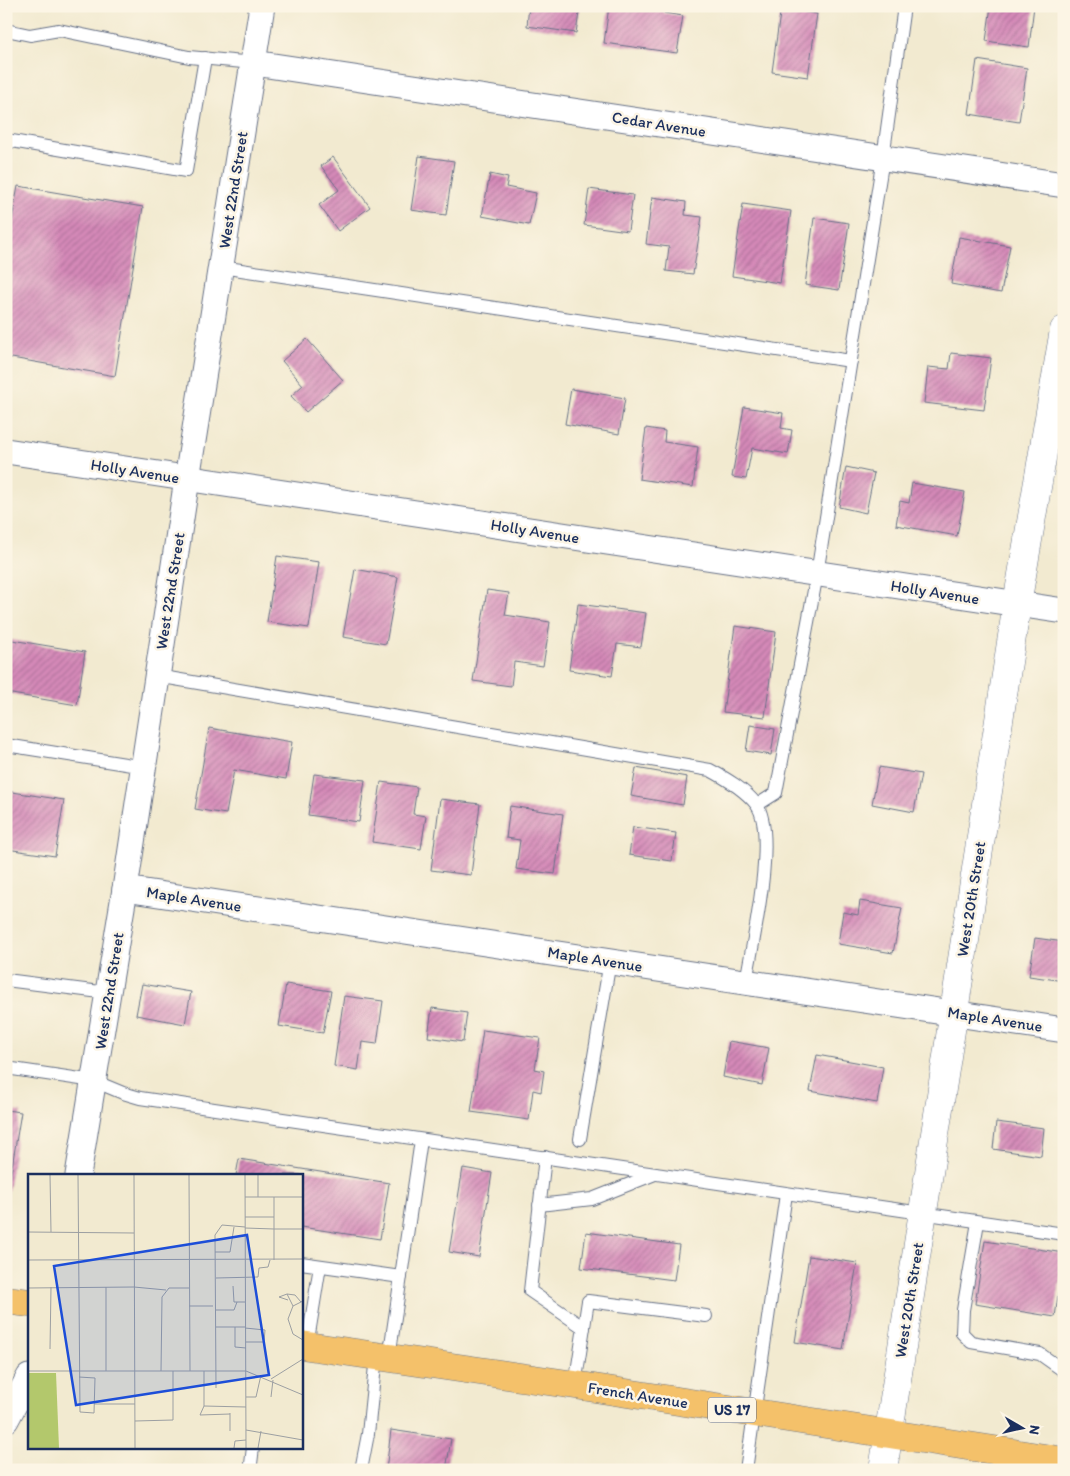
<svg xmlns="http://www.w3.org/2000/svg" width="1070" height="1476" font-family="Itim,sans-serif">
<defs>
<pattern id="building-hatch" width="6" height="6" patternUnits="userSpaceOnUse" patternTransform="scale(1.25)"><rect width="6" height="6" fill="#d589b8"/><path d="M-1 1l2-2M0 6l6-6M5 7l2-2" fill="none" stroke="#ac7099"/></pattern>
</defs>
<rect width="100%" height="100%" fill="#fcf5e5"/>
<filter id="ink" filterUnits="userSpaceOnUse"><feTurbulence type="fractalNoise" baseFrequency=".02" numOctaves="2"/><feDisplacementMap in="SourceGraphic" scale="10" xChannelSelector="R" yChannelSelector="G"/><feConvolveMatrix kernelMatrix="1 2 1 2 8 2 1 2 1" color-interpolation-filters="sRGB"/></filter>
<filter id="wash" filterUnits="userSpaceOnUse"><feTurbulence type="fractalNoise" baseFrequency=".0096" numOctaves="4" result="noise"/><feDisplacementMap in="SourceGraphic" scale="20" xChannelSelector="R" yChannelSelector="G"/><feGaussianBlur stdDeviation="1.12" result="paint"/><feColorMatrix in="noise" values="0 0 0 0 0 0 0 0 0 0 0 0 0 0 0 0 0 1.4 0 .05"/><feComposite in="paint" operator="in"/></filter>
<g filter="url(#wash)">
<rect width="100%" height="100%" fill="#f2ead0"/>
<g id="blocks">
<g fill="url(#building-hatch)">
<path d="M529,6H580L576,33L527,26Z"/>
<path d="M609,6L637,9L638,6H665L664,13L683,16L677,53L604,43Z"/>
<path d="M781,6H806L805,12L817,14L808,77L772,72Z"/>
<path d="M991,6H1034L1029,47L986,41Z"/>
<path d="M977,60L1027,68L1019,122L969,114Z"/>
<path d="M419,156L454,161L446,215L411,210Z"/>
<path d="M333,157L370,207L338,231L319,205L339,190L321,166Z"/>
<path d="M490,174L508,178L506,187L536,193L529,225L482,216Z"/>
<path d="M18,186L143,207L115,376L6,357V253Z"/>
<path d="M589,189L633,195L628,231L584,225Z"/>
<path d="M652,197L686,202L685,215L702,217L693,274L666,271L669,247L646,244Z"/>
<path d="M743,204L791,211L780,283L732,276Z"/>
<path d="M814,218L849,223L839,290L805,285Z"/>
<path d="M959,237L1010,246L1001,293L951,284Z"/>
<path d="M307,339L343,380L306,412L291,396L303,385L282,361Z"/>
<path d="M951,353L991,358L984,410L924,403L928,367L949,369Z"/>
<path d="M571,389L625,398L619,434L565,424Z"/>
<path d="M744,407L783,413L781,428L792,430L788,454L752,448L746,479L732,477Z"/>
<path d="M646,428L665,431L664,442L698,447L693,487L639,479Z"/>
<path d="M846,467L874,473L866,513L839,507Z"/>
<path d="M912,483L965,492L957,536L896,525L900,501L909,503Z"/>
<path d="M277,556L319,562L309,628L267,622Z"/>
<path d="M355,569L398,577L386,644L343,637Z"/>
<path d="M487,590L509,593L505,615L550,622L543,666L514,662L511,686L473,681Z"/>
<path d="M578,604L646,613L641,647L617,644L612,676L569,670Z"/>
<path d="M735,626L776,632L765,717L723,712Z"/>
<path d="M6,639L85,652L77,705L6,693Z"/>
<path d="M750,725L775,729L771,755L746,751Z"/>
<path d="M209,728L292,742L286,779L234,770L226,814L195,809Z"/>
<path d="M879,767L921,774L914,812L872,804Z"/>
<path d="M636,768L687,777L683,805L631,796Z"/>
<path d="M314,774L365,780L359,822L308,815Z"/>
<path d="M381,782L417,787L413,814L426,816L421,849L372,842Z"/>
<path d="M6,791L64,800L55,856L6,849Z"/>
<path d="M440,799L480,804L471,875L431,870Z"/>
<path d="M510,806L563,814L555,874L516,869L520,840L506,838Z"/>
<path d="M633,827L676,833L672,861L629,855Z"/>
<path d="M860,901L902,908L893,953L838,944L843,912L858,915Z"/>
<path d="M1035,938L1064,942V981L1029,976Z"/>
<path d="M142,984L191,992L185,1024L136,1015Z"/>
<path d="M286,984L331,991L323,1033L279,1026Z"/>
<path d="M344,996L383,1001L377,1044L362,1042L358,1070L334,1066Z"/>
<path d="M432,1008L467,1013L463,1042L428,1037Z"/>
<path d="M483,1030L540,1038L535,1069L544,1071L541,1092L533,1090L529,1120L471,1112Z"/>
<path d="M729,1041L769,1048L762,1085L723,1077Z"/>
<path d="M817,1055L883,1067L877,1103L810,1091Z"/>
<path d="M6,1110L21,1112L7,1197H6Z"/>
<path d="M996,1122L1044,1128L1041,1156L993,1149Z"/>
<path d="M239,1159L389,1183L380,1239L301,1227V1175H236Z"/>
<path d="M463,1168L492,1173L479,1257L449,1252Z"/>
<path d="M586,1232L679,1245L674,1280L581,1268Z"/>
<path d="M985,1241L1064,1253L1055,1317L975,1304Z"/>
<path d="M809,1256L857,1263L843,1350L795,1342Z"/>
<path d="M391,1430L451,1439L446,1470H386Z"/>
</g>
</g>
</g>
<g filter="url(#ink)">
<use href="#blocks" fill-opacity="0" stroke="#667086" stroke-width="1"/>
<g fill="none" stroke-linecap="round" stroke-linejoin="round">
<g stroke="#667086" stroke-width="14">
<g id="service">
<path d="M6,30L30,35L59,30L189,57L254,63"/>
<path d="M6,140L186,171L205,58"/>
<path d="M221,267L851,361"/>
<path d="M157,676L710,770C727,779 744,789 756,804C778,832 752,945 746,982"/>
<path d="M6,745L144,767"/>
<path d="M757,805L776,793L817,574L883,158L904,6"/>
<path d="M6,980L108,993"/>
<path d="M6,1068L94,1081L123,1093L140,1098L1064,1234"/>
<path d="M580,1139L610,961"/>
<path d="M545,1157L530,1291L584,1328"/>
<path d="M539,1205L592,1199L655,1174"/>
<path d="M978,1222L963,1310L962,1333L971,1342L1040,1354L1064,1371"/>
<path d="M301,1263L401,1277"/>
<path d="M307,1346L320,1266"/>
<path d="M389,1358L421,1140"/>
<path d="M575,1385L588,1301L706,1316"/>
<path d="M252,1470L251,1464L253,1447"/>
<path d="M361,1470L368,1434L376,1356"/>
<path d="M746,1470L786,1194"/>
</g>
</g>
<g stroke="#667086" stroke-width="27">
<g id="minor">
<path d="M254,63L1064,185"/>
<path d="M6,451L1064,611"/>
<path d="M125,889L1064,1030"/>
<path d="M78,1175L125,889L187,479L262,6"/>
<path d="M6,1420L29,1377"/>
</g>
</g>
<g stroke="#667086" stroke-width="29">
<path id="tertiary" d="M883,1470L1017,604L1064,330"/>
</g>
<g stroke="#667086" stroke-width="29">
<g id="primary">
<path d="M6,1300L29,1303"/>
<path d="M301,1345L575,1385L1064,1461"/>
</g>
</g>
<use href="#service" stroke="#fff" stroke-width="12"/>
<use href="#minor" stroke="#fff" stroke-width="25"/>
<use href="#tertiary" stroke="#fff" stroke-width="28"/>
<use href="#primary" stroke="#f4c16a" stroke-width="28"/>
</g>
</g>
<g text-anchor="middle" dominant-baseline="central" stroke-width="5" stroke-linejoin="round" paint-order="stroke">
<rect fill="#fcf5e5" stroke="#5e6a86" stroke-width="1" x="708" y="1397.5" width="48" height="25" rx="4"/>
<g font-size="15" font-weight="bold" fill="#1b2f5e">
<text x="732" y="1410">US 17</text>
</g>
<g font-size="16" fill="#1b2f5e" stroke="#fcf5e5">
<text transform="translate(659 124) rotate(9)">Cedar Avenue</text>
<text transform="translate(233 190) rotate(-81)">West 22nd Street</text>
<text transform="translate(135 471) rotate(9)">Holly Avenue</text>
<text transform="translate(535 531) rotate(9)">Holly Avenue</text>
<text transform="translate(170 591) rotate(-81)">West 22nd Street</text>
<text transform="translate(935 592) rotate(9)">Holly Avenue</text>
<text transform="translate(194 899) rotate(9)">Maple Avenue</text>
<text transform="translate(971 899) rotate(-81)">West 20th Street</text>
<text transform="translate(595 959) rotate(9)">Maple Avenue</text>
<text transform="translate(109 991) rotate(-81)">West 22nd Street</text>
<text transform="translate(995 1019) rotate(9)">Maple Avenue</text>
<text transform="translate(909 1300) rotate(-81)">West 20th Street</text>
<text transform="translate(638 1395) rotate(9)">French Avenue</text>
</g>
</g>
<g transform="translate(28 1174)">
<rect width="275" height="275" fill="#f2ead0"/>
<path d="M0,199H28L31,274H0Z" fill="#b3c86c"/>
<path fill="none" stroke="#9c9fa2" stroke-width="1" d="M22,1L23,58M50,1L52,238L66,239L67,204L51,203M106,1L107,274M161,1L162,197M217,1L218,274M230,1V23M217,23H275M246,23V55H275M217,43H246M217,54L246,55V86M0,58L106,59M187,78H202L206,53M0,86L275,85M188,104L230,103L231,94L240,93L242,86M205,112L206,128H217M78,113V197M0,114L106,113L138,116M259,120L251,123L260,126M275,127L265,132L260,145L265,160L275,166M161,132H185M265,132L259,120L267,121L273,128M188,136H206L209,128M188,153H217M207,153V173L218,174M217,154L237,156L236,168H218M22,175L23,113M0,197H218L275,221M133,197L134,123L141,114H161M176,197V232L218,233M243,205L275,185M188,214L187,61L194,51L217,53M218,223H228L233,201M243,223L245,206M66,230H107M176,232L172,241L202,240M202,239V257M107,247L145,246V197M218,256L275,266M206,274L207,267L218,266M230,274L233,257"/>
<path fill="#1d4ed8" fill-opacity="0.15" stroke="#1d4ed8" stroke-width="2.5" d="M219,61L241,201L48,231L26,92Z"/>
<rect width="275" height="275" fill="none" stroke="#1b2f5e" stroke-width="2.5"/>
</g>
<rect width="1070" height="1476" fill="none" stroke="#fcf5e5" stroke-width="25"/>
<g transform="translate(1022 1428) rotate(99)" stroke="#fcf5e5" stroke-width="4" paint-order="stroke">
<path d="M0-4L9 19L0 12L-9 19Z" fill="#1b2f5e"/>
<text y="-8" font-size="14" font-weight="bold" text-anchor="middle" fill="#1b2f5e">N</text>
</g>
</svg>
